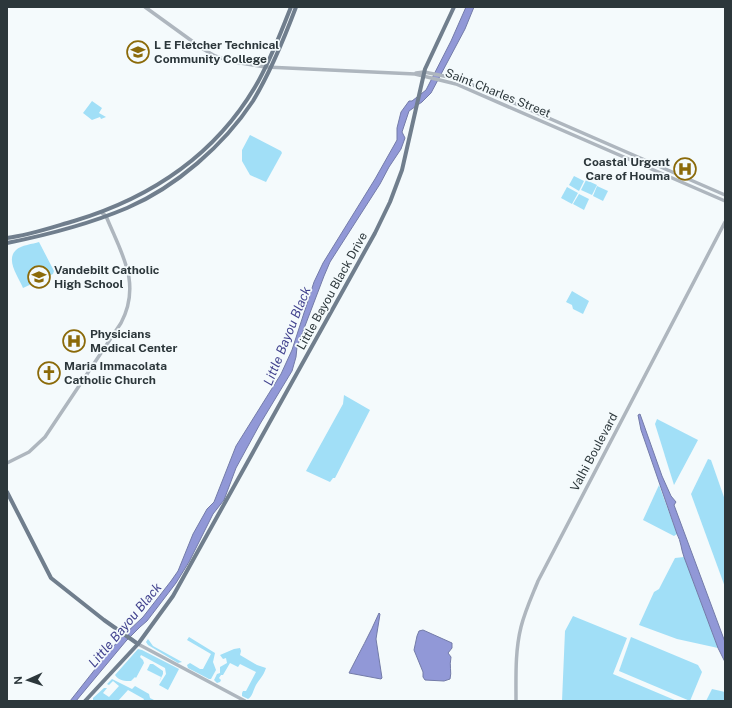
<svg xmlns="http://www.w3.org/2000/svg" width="732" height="708" font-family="'Public Sans',sans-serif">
<rect width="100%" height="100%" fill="#f4fafc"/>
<g fill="#a1dff7">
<path d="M92,101L102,108L99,113L106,117L101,119L100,117L92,120L83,113Z"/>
<path d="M250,135L281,151L282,153L266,182L250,175L242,161V150Z"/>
<path d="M574,176L584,181L579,191L569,185Z"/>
<path d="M586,180L597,185L592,195L581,190Z"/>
<path d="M597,186L608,191L603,201L593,196Z"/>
<path d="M567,187L578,193L572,204L561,198Z"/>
<path d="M579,194L589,199L584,210L573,204Z"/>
<path d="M39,242L54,271L53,274L23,288C19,278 5,260 16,250C21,245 33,244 39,242Z"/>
<path d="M572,291L589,301L583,314L573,309L572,305L566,302Z"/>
<path d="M344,395L370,410L335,478H333L330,482L306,471L343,404Z"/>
<path d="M657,419L698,440L674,485L655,424Z"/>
<path d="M708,459L711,460L725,500V587L691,494Z"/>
<path d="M659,485L677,534L674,536L643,520Z"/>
<path d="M684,557L718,648L677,639L639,625L654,592L659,589L675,558Z"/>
<path d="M573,616L627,638L613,674L677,701H562L565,631Z"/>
<path d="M189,637L215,653L213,662L216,670L211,679H209L188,668L187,665L190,663L200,669H203L211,654L187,640Z"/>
<path d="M631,637L698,665L702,672L690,701L619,671Z"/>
<path d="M148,639L153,646L182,662L178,663L148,645L146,642Z"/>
<path d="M240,648L241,651L240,655L257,665L266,668C263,677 260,678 256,685C253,690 253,696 248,699L242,696V693L243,691H246L256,672L240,664L238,667L230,663L223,675H221L219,678L221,680L220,682L217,683L214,680L217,674L220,673V667L227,663L226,658L223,659L220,655L234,649Z"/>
<path d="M138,649L142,650L179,669L168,690L159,685L166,674L165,668L141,655L140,657L143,660L144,663L136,678L135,677L131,681C125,681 119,681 115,675Z"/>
<path d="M150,664H153L163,671V674L159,682L161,677L147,670Z"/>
<path d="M112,679L132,689L135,686L149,694L150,698L156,701H143L144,699L128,690L118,701H93V698L104,688H107L103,693L109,697L119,686L113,681L109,685L107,684Z"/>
<path d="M712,689L725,692V701H706Z"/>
</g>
<g fill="#9198d7" stroke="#737ba8">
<path d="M466,7H474L465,29L431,93L422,102L409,111L402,132L405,138L401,149L389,167L380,184L330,262L324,276L297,347L296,357L292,371L260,424L236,468L224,500L213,514L189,562L176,583L147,621L140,627L126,641L76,701H70L111,649L124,635L143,617L171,581L178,571L193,534L207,509L214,502L236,446L281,374L292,350L314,282L323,263L375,179L397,140V128L401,112L409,101H412L426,90L451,41Z"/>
<path d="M640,414L662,476L671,496L676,502L674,505L725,642V662L718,648L684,557C681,549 681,541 677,534L641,430L638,415Z"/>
<path d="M379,613L380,614L376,639L382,678L381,679L349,673C359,653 370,634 379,613Z"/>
<path d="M423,630L452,643V648L448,653L451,657C449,666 452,672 450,679L444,681L425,680L423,677V672L414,650L417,636L419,631Z"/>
</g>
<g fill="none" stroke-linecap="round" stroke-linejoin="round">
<g stroke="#aeb6be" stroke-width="3.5">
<path d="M145,7L203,49L215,56L234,62L266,67L415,74L456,84L725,201"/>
<path d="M416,73L424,72L459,79L725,195"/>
<path d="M7,463L29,452L45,437L121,323C142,283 121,253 106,216L102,213"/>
<path d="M138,644L245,701"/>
<path d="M516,701C516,676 515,651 521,627C525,611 532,596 538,581L725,222"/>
</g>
<g stroke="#707e8d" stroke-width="4">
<path d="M7,238C30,235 53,227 74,221C150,198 214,156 255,87C270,62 280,34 291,7"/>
<path d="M7,243C47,235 89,224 127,208C176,187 224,145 253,101C271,71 284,39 296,7"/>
<path d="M7,492L51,578L56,582L104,620L138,644"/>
<path d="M85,701L138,644L173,596L375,233L390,202L402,170L425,69L454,7"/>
</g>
</g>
<defs>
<g id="university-ring" transform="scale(1.15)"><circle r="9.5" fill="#f4fafc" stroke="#8b6a09" stroke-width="1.5"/><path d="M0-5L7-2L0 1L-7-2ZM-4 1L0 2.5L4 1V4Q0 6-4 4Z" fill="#8b6a09"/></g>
<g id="hospital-ring" transform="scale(1.15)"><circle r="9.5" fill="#f4fafc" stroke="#8b6a09" stroke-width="1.5"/><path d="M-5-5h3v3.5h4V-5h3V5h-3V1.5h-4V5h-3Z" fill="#8b6a09"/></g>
<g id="school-ring" transform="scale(1.15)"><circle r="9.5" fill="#f4fafc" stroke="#8b6a09" stroke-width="1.5"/><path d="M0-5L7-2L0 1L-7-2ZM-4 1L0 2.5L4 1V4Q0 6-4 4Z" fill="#8b6a09"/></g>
<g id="church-ring" transform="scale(1.15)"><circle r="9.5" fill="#f4fafc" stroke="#8b6a09" stroke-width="1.5"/><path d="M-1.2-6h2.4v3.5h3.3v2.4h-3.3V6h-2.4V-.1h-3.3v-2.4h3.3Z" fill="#8b6a09"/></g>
</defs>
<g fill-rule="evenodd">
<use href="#university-ring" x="138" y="52"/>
<use href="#hospital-ring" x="685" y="169"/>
<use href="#school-ring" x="39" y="277"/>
<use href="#hospital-ring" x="74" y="341"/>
<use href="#church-ring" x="49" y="373"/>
</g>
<g text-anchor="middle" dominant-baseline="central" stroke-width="3.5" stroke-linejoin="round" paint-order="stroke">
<g font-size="12" font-weight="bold" fill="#2c373b" stroke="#f4fafc" text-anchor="start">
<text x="154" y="45">L E Fletcher Technical<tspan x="154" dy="14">Community College</tspan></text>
<text x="670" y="162" text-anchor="end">Coastal Urgent<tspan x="670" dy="14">Care of Houma</tspan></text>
<text x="54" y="270">Vandebilt Catholic<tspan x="54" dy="14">High School</tspan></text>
<text x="90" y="334">Physicians<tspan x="90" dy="14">Medical Center</tspan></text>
<text x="64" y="366">Maria Immacolata<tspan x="64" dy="14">Catholic Church</tspan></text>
</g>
<g font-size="12" fill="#2c373b" stroke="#f4fafc">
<text transform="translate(498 93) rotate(22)">Saint Charles Street</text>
<text transform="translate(332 291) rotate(-61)">Little Bayou Black Drive</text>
<text transform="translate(594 452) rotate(-62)">Valhi Boulevard</text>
</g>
<g font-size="13" font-style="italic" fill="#41428e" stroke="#f4fafc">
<text transform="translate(287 336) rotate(-68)">Little Bayou Black</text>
<text transform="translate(125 625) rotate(-50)">Little Bayou Black</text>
</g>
</g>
<rect width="732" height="708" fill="none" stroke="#2c373b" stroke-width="16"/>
<g transform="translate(28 680) rotate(267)" stroke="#f4fafc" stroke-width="3" paint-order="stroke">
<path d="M0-3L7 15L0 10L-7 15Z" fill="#2c373b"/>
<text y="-6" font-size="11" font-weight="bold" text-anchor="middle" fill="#2c373b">N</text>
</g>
</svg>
